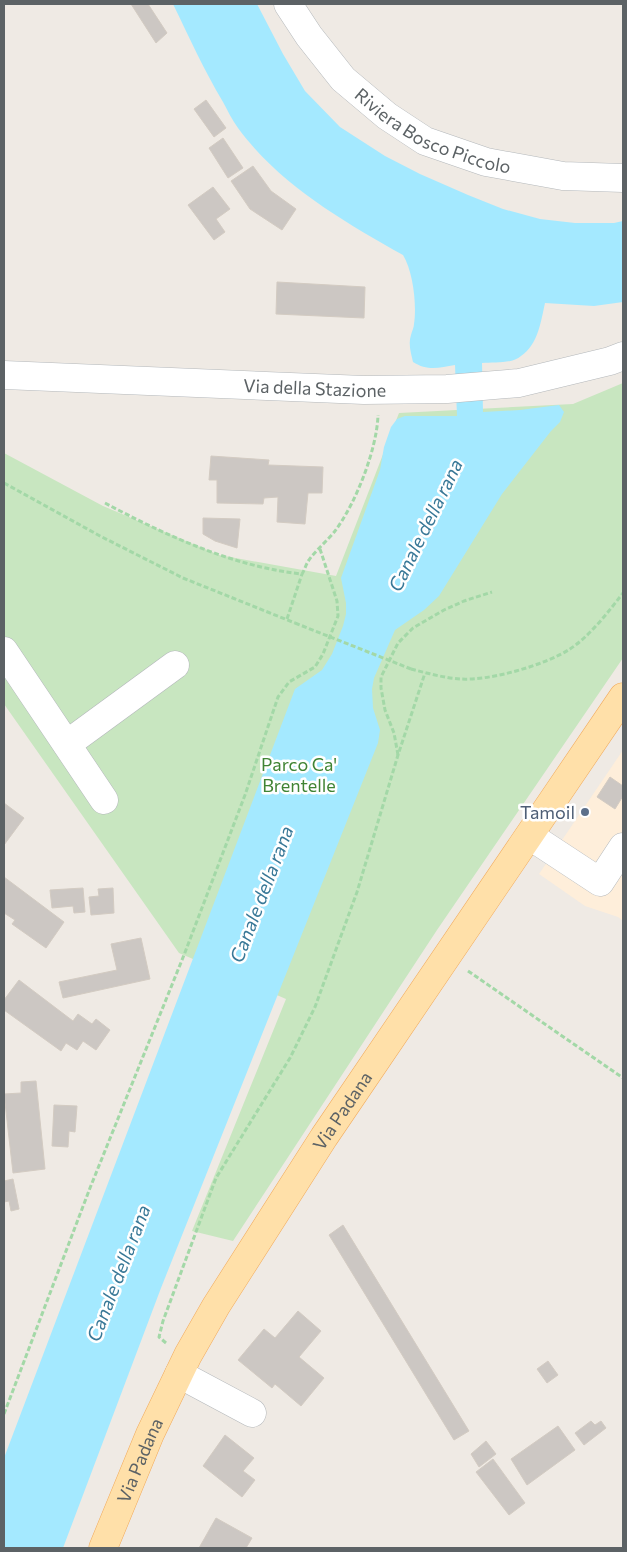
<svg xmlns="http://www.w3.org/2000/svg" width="627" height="1552" font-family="Commissioner,sans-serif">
<rect width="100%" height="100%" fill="#efeae4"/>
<path fill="#feeeda" d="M623,750V921L618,917L585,906L539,874Z"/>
<path fill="#c8e6c0" d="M623,383V658L437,930L233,1241L192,1231L286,999L179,953L4,704V453L103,506L219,555L336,576L399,413L573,404Z"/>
<path fill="#a4e9ff" d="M173,4H257L283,54L305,91L340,127L385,156L420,174L468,195L503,209L540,219L575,223H614L623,221V302L594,306L545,303C541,321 538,345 521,356C512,364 494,362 482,363L483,412L520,410L559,405L564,412L560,422L551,431L502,494L439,596L424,610L395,630L374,678L372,689L373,708L380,730L378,743L161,1288L63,1548H4V1458L295,689L322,670L332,654L343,626L346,614V603L341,578L380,470L384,447L391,427L397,419L405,416H457L455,365C439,368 427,371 413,362C411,353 408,344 411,335C412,331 414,327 414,324C417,305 413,271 403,255C343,221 280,185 238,128C232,120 228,111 223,102C204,70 189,37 173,4Z"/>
<g fill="#ccc7c3" stroke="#d3cbc2">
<path d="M131,4H148L167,33L156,43Z"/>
<path d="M206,100L226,128L214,137L194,109Z"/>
<path d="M223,138L243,168L228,178L209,148Z"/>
<path d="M253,166L271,191L296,209L282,230L250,209L231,181Z"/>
<path d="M213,187L230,209L216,219L225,232L214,240L188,205Z"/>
<path d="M277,282L365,287L364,318L276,314Z"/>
<path d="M211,456L269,460L268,465L323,467L322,493H308L305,524L277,522L278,497L264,498L263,504L217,503V480H209Z"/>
<path d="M203,518L240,519L237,548L215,541L203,534Z"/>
<path d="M610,777L623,786V796L615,809L597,797Z"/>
<path d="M4,803L24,818L4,845Z"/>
<path d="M4,877L64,922L46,948L12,924L15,920L4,913Z"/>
<path d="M83,888L85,912L74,913L73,906L52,908L50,890Z"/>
<path d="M113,888L114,913L91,915L89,897L99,896L98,889Z"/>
<path d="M141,938L150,979L63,998L59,982L117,970L111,944Z"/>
<path d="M19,980L73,1021L78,1014L92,1024L96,1019L110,1030L96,1050L83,1041L77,1050L66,1043L61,1051L4,1010V1000Z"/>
<path d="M36,1081L45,1169L13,1173L4,1094L21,1093V1082Z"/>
<path d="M54,1105L77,1106L75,1132L69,1131L68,1147L52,1146Z"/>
<path d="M13,1179L19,1209L11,1211L9,1201L4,1202V1181Z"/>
<path d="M343,1225L469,1431L454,1440L329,1235Z"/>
<path d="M298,1311L321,1331L299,1357L324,1378L301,1406L275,1384L272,1388L238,1360L264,1329L275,1338Z"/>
<path d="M548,1361L558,1375L547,1383L537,1369Z"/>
<path d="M591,1421L595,1425L601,1421L606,1428L584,1445L575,1433Z"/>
<path d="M558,1426L575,1450L527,1485L511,1459Z"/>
<path d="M225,1435L254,1458L243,1471L255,1480L242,1497L203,1466Z"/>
<path d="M486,1441L496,1454L479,1467L471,1454Z"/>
<path d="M493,1459L525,1503L509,1515L476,1472Z"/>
<path d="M216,1518L252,1538L246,1548H199Z"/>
</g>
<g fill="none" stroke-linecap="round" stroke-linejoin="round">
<g stroke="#b4b8bb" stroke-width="29">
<g id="minor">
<path id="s1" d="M288,4L309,36L343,79L387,116L425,141L486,162L563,176L623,178"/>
<path id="s2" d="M4,375L364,390L447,389L519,383L610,361L623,356"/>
<path d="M4,651L104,800"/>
<path d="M67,744L175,665"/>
<path d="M530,836L600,882L623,847"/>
<path d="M179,1374L252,1413"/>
</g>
</g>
<g stroke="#f2aa5a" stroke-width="29">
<g id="major">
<path id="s3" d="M103,1548L150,1434L188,1355L216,1306L324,1137L623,697"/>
</g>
</g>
<g stroke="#a3d8a7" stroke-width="3" stroke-dasharray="5 2.5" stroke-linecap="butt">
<path d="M4,483L100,536L183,578L295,623"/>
<path d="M105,503C165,535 234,567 302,574C305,569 306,564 309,560C315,551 328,540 335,531C356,503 377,449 378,415"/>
<path d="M287,619L302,574"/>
<path d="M411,669C427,673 444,678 460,679C490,681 545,665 570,649C590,636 609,611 623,593"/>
<path d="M398,755L394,733L385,710L381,688V677L398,643L413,628L444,610L464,601L492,592"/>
<path d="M468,971L623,1078"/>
<path d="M166,1343L159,1337L163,1321L216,1178L290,1058L315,1007L357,892L398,755L425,673"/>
<path d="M4,1414L90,1188L184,955L245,795L278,697L289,682L315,667L323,654L338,616L337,601L320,549"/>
</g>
<use href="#minor" stroke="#fff" stroke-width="28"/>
<use href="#major" stroke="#ffe0a9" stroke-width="28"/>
<path stroke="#a3d8a7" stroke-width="3" stroke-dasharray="5 2.5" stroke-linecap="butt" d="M295,623L411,669"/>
</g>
<circle fill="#5c6f8a" stroke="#fff" stroke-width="2" cx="585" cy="812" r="5"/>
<g text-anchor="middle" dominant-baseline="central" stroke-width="5" stroke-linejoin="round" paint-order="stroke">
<g font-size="18" fill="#5c6265" stroke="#fff">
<text stroke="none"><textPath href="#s1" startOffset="199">Riviera Bosco Piccolo</textPath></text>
<text stroke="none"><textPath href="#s2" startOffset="311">Via della Stazione</textPath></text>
<text stroke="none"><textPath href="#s3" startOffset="500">Via Padana</textPath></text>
<text stroke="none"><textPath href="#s3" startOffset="95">Via Padana</textPath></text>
</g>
<g font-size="18" fill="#408434" stroke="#fff">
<text x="299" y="764">Parco Ca'<tspan x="299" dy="21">Brentelle</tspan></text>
</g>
<g font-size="18" fill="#4e5e75" stroke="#fff" text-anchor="end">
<text x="575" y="812">Tamoil</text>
</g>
<g font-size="19" font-style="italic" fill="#387897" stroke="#fff">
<text transform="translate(425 525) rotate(-64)">Canale della rana</text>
<text transform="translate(261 894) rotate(-69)">Canale della rana</text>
<text transform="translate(118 1273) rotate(-69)">Canale della rana</text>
</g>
</g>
<rect width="627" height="1552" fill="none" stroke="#5c6265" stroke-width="10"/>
</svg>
